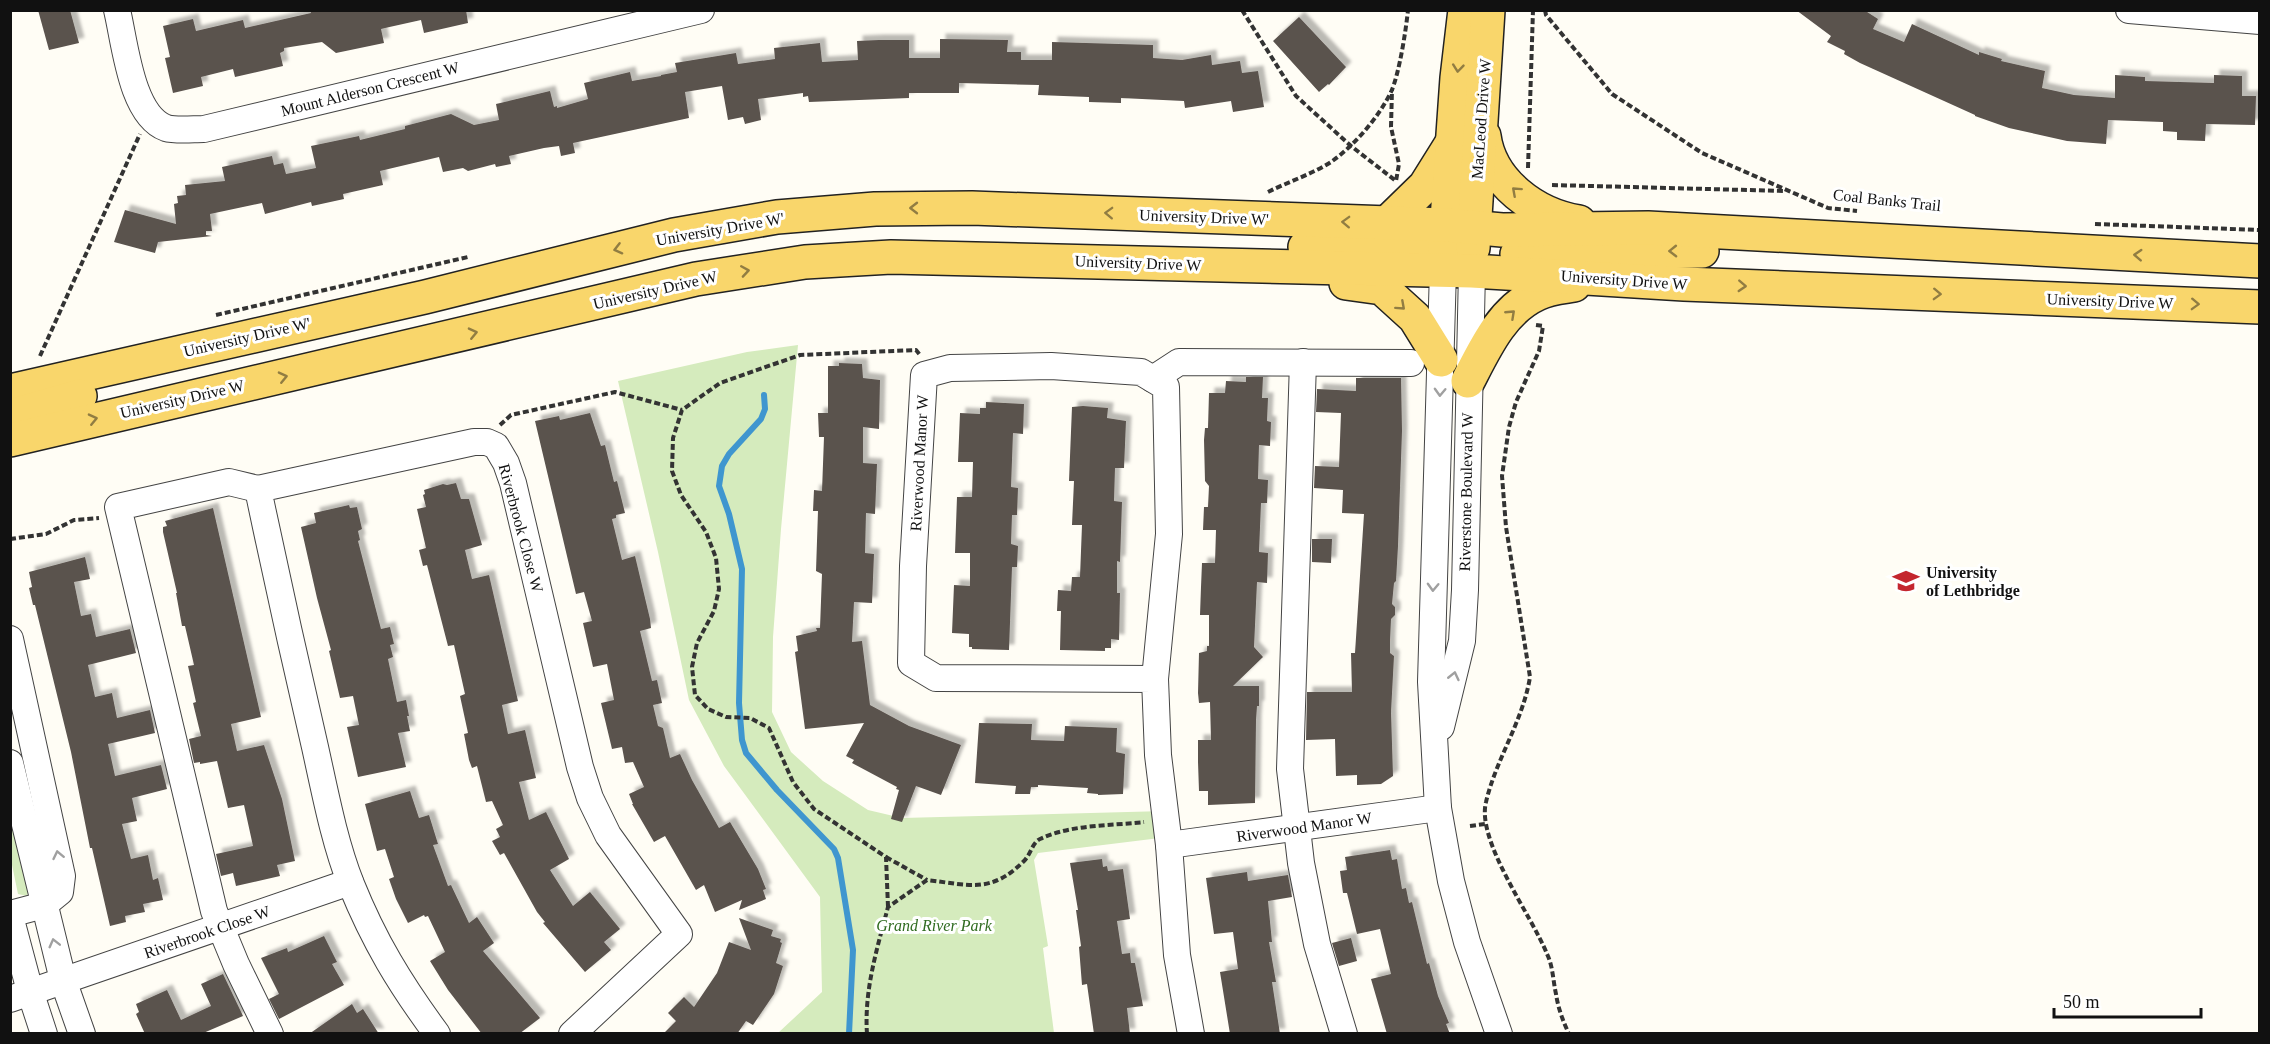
<svg xmlns="http://www.w3.org/2000/svg" width="2270" height="1044" font-family="'Times New Roman',serif">
<defs>
<filter id="shadow"><feDropShadow dx="5.5" dy="-5.5" stdDeviation="1.5" flood-color="#0004"/></filter>
</defs>
<rect width="100%" height="100%" fill="#fffdf5"/>
<g fill="#d5ebbd">
<path d="M798,345L781,529L773,637L772,712L791,752L823,781L868,810L902,818L1165,811L1168,837L1038,853L1034,860L1048,946L1043,948L1054,1033H778L822,992L820,897L724,766L689,700L658,552L618,381L747,352Z"/>
<path d="M10,782L30,882L27,896L18,894L11,860Z"/>
</g>
<g fill="none" stroke-linecap="round" stroke-linejoin="round">
<path stroke="#3f96cf" stroke-width="6" d="M764,395L765,409L761,419L729,454L722,466L719,486L729,514L742,569L739,703L742,740L746,753L777,790L834,849L838,858L853,950L849,1034"/>
</g>
<g fill="#5a524d" filter="url(#shadow)">
<path d="M38,10H70L79,43L49,50Z"/>
<path d="M310,10H466L468,23L424,33L421,20L385,28L381,29L384,43L336,53L322,42L284,48V51L280,53L283,66L235,77L233,69L201,77L203,86L173,93L165,58L170,57L163,26L193,19L196,31L243,20L245,28L311,13Z"/>
<path d="M1796,10H1864L1878,19L1873,29L1904,42L1912,24L1979,55V52L2002,59L2001,61L2045,71L2042,88L2074,95L2115,98V75L2145,77V81L2214,83V75L2242,76V96H2256L2255,125L2206,124L2205,141L2177,140V132L2163,131V122L2108,120L2106,144L2067,141L2009,128L1975,116V115L1860,63L1844,54L1845,51L1827,42L1831,36Z"/>
<path d="M1299,17L1346,67L1329,85L1328,84L1319,92L1273,41Z"/>
<path d="M940,39L1008,40L1007,52H1021V60H1052V42L1153,45V58L1182,60L1211,55L1212,65L1240,61L1242,73L1258,71L1264,107L1233,112L1231,101L1185,108L1184,101L1121,98V103L1089,102V97L1038,95L1039,85L959,83V93H909V98L809,102L808,96L803,97V93L758,99L761,120L745,124L743,117L728,120L722,86L685,92L689,118L573,143L575,153L561,156L559,146L544,148L509,156L511,164L496,167L495,164L468,171L463,168L443,172L439,157L380,171L383,185L343,194L344,199L312,206L311,202L265,214L262,203L210,214L212,231H206V235L212,236L158,242L155,253L114,242L125,210L176,224L174,204L178,203L177,196L186,195L185,185L225,181L222,167L272,156L274,165L283,163L286,174L316,168L311,146L359,136L360,140L405,129V126L451,114L474,125L499,120L496,104L550,91L554,107L557,106V108L588,99L584,83L630,72L632,81L661,76V75L677,72L675,63L736,53L738,64L775,59L774,48L820,43L822,62L858,60L857,41L879,40H909V58H940Z"/>
<path d="M839,363L862,364L863,378L880,380L879,429L863,427V463L877,464L875,514L866,513L865,553L874,554L872,603L854,602L852,642L862,641L870,705L909,726L961,745L941,795L916,786L902,822L891,819L899,790L896,789L897,787L852,763L854,760L846,756L864,723L805,729L795,652L798,651L796,636L817,631L816,628H820L822,574L816,571L818,511H813L814,490L822,491L824,437H819L818,413H828V366H839Z"/>
<path d="M1246,377H1263L1262,398H1268L1267,421L1271,422L1270,446L1259,445L1258,479L1268,480L1267,503H1261L1259,552L1268,553L1267,583L1257,582L1254,647L1263,657L1233,686H1259V706H1257L1256,720L1255,803L1208,805V791H1199L1198,762V740H1211L1210,702L1199,703L1198,693L1199,653L1207,651V646H1209V615H1200L1201,587L1202,563H1215L1216,530H1203L1204,507H1208L1209,486L1205,481L1204,440L1205,428H1208L1209,393H1225L1226,381L1246,382Z"/>
<path d="M1356,378H1401L1402,431L1398,546L1396,581L1394,583L1392,604L1395,607V615L1391,619L1390,641V653L1394,656L1391,712L1393,776L1381,784L1357,785V775L1336,776L1335,739L1306,740L1307,692H1352L1351,653H1355L1364,514L1342,513L1343,490L1314,488L1315,466L1339,467L1341,413L1316,412L1317,389L1356,391Z"/>
<path d="M986,402L1024,404L1023,434L1013,433L1011,487L1018,488L1017,515H1012L1011,544L1018,546L1017,567H1012L1009,650L972,649V647H969V634L952,633L954,585L970,586V553H955L957,497H972L973,462H958L960,413L980,414V408H986Z"/>
<path d="M1083,406L1108,408L1107,418L1126,421L1124,468H1115L1114,501L1122,502L1120,562L1117,561V593H1120L1119,640L1111,639V648H1105V651L1060,650L1061,611H1057L1058,590L1071,591L1072,577H1080L1082,525H1072L1074,481H1069L1072,407Z"/>
<path d="M590,413L601,446L605,445L614,482L617,481L625,513L616,515V518L612,519L622,560L635,556L650,619L651,628L640,631L652,681L657,680L662,703L653,705L658,726L663,728L670,758L680,754L692,780L719,828L730,822L758,869L766,889L763,890L766,899L739,910L742,900L715,912L704,885L696,890L665,836L654,842L632,804H633L629,794L644,787L633,762L625,763L622,747L612,749L601,703L614,700L607,664L593,667L583,623L592,621L584,592L576,594L535,421L559,416L560,420Z"/>
<path d="M456,483L461,499H469L482,545L465,550L472,579L489,575L518,701L502,705L508,734L525,730L536,778L519,782L529,820L546,812L569,859L550,870L573,906L590,892L620,929L604,942L611,950L585,972L543,923L545,922L537,912L504,853L500,855L492,841L500,837L496,829L503,825L492,801L486,802L477,766L472,768L469,760L464,734L468,733L460,696L465,694L454,645L448,646L427,565L423,566L419,550L426,548L417,509L426,507L423,495L425,494L424,490L443,484L447,485Z"/>
<path d="M349,505L350,508L357,507L362,529L358,531L360,540L358,541L381,629L390,627L394,644L390,645L393,657L388,659L397,702L406,700L409,716H407L410,731L398,733L406,767L358,777L347,727L359,725L353,696L340,698L329,651L331,650L317,598L301,527L316,523L314,513Z"/>
<path d="M213,508L261,717L231,724L237,751L264,745L282,799L295,861L277,865L280,876L236,886L233,873L221,876L216,854L253,846L244,805L228,808L217,761L200,764V762L194,763L189,739L201,736L193,703L196,702L188,666L194,665L185,626H182L176,593H177L163,532V527L167,526L165,521Z"/>
<path d="M1312,539H1332L1331,563L1312,562Z"/>
<path d="M85,557L90,579L74,582L81,616L91,614L96,637L130,629L136,653L88,665L95,697L112,693L117,718L150,710L155,733L108,744L115,776L161,765L167,789L132,798L137,821L122,824L131,859L148,855L153,880L158,878L163,900L143,904L145,912L125,916L126,922L110,926L92,848H90L71,752L35,605H33L29,588L32,587L29,572Z"/>
<path d="M979,723L1032,724L1031,740L1064,741L1065,726L1117,728L1116,752L1125,754L1123,794L1098,795V794L1087,793L1088,788L1038,785V787H1031L1030,794H1015L1016,786L975,783Z"/>
<path d="M410,791L419,818L429,815L438,844L433,845L448,886L451,885L469,923L477,917L494,943L483,951L540,1018L519,1034H482L448,990L430,961L445,952L428,916L425,917L424,915L408,923L396,899L389,879L394,877L385,849L377,851L365,804Z"/>
<path d="M1390,850L1392,860L1397,859L1402,889L1406,888L1409,903L1412,902L1427,964L1429,963L1438,996L1449,1023L1446,1024L1450,1034H1387L1371,979L1391,974L1380,929L1357,934L1347,893H1343L1340,871L1347,870L1345,857Z"/>
<path d="M1102,859L1103,867L1107,866L1108,871L1123,869L1130,919L1117,921L1122,954L1130,953L1131,963H1135L1143,1006L1127,1008L1130,1034H1094L1087,984L1082,985L1079,947L1081,946L1076,910H1078L1070,863Z"/>
<path d="M1247,872L1248,881L1288,875L1292,897L1268,901L1272,942H1269L1276,982H1272L1280,1034H1230L1220,972L1238,969L1233,932L1214,934L1206,878Z"/>
<path d="M739,918L773,930L771,936L781,939L780,942L782,943L776,963L783,966L774,994L753,1025L746,1021L737,1034H663L676,1021L668,1013L684,997L694,1007L717,973L729,942L751,950Z"/>
<path d="M324,936L337,962L332,964L344,985L279,1019L269,999L279,994L261,958L287,948L288,952Z"/>
<path d="M1351,938L1357,961L1339,966L1332,943Z"/>
<path d="M223,974L243,1016L201,1034H145L136,1014L139,1012L136,1004L167,990L181,1020L211,1006L201,984Z"/>
<path d="M352,1004L357,1013L363,1009L379,1034H309Z"/>
</g>
<g fill="none" stroke-linecap="round" stroke-linejoin="round">
<g stroke="#444" stroke-width="28">
<g id="minor">
<path d="M117,10C125,43 131,115 166,128C176,131 193,129 204,129L701,10"/>
<path d="M2129,10L2260,21"/>
<path d="M1443,270L1431,682L1438,808L1451,881L1467,942L1499,1034"/>
<path d="M1303,362L1290,769L1301,863L1317,944L1344,1034"/>
<path d="M1153,379L1179,362L1411,363"/>
<path d="M258,489L229,482L118,507L214,911L236,964L270,1034"/>
<path d="M10,639L62,876L60,892L44,905L10,914"/>
<path d="M1155,679L936,678L911,663L913,566L924,375L950,368L1051,366L1141,372L1166,387L1169,534L1155,679L1158,755L1169,845L1177,955L1191,1034"/>
<path d="M1441,727L1462,641L1465,590L1472,271"/>
<path d="M10,763L63,980L82,1034"/>
<path d="M1169,845L1438,808"/>
<path d="M10,916L30,991L44,1034"/>
<path d="M10,999L350,882"/>
<path d="M437,1034C400,984 374,941 351,884C334,841 325,792 315,747C295,661 276,575 258,489L474,442H487L496,446L506,463L513,483L580,767L590,798L608,835L679,934L572,1034"/>
</g>
</g>
<g stroke="#222" stroke-width="36">
<g id="major">
<path d="M1484,136C1490,182 1535,215 1579,222"/>
<path d="M1387,223L1425,186L1450,146"/>
<path d="M1305,247L1418,244"/>
<path d="M1445,248L1457,78L1465,10"/>
<path d="M1473,248L1488,10"/>
<path d="M1517,254L1702,251"/>
<path d="M1346,283L1382,288L1415,318L1441,360"/>
<path d="M1468,381C1485,348 1502,310 1537,294C1548,288 1562,287 1574,285"/>
<path d="M10,391L425,297L674,235L777,217L875,209L972,208L1446,225L1502,230L1648,228L2260,261"/>
<path d="M10,416L80,396"/>
<path d="M10,440L696,279L805,262L891,257L1472,271L1684,284L2260,307"/>
</g>
</g>
<g stroke="#333" stroke-width="4" stroke-dasharray="6 3" stroke-linecap="butt">
<path d="M1242,10L1296,96L1351,146L1396,181L1399,164L1391,127L1392,90"/>
<path d="M1545,10L1546,15L1612,94L1702,153L1828,208L1857,211"/>
<path d="M1528,168L1533,10"/>
<path d="M1552,185L1785,191"/>
<path d="M1268,192C1288,182 1312,174 1331,162C1355,145 1378,118 1391,92C1399,75 1406,30 1408,10"/>
<path d="M2095,224L2260,230"/>
<path d="M216,315L468,257"/>
<path d="M1536,325L1543,326L1539,351L1516,402L1509,427L1502,476L1506,527L1530,677C1523,721 1496,759 1486,802C1476,841 1532,916 1547,954C1553,966 1553,981 1556,994C1558,1008 1563,1021 1569,1034"/>
<path d="M40,356L140,134"/>
<path d="M500,425L511,415L615,392L682,410"/>
<path d="M10,539L46,534L74,520L99,518"/>
<path d="M1470,826L1485,824"/>
<path d="M886,857L927,880"/>
<path d="M888,907L886,857L814,809L793,782L769,728L750,718L726,717L708,709L695,695L692,667L697,643L714,611L719,589L716,558L706,532L681,495L672,471L673,438L682,410L720,383L800,355L916,350L920,355"/>
<path d="M867,1034C864,990 877,949 888,907L927,880C970,885 991,894 1024,861C1031,854 1032,843 1040,839C1072,824 1110,826 1144,822"/>
</g>
<use href="#minor" stroke="#fff" stroke-width="26"/>
<use href="#major" stroke="#f9d66b" stroke-width="33"/>
</g>
<defs><path id="oneway-chevron" d="M-2-3.5L2.5 0L-2 3.5" fill="none" stroke-width="1.6" stroke-linecap="round" stroke-linejoin="round" transform="scale(1.5)"/></defs>
<g stroke="#917d42">
<use href="#oneway-chevron" transform="translate(1458 68) rotate(96)"/>
<use href="#oneway-chevron" transform="translate(1516 191) rotate(-138)"/>
<use href="#oneway-chevron" transform="translate(914 208) rotate(180)"/>
<use href="#oneway-chevron" transform="translate(1109 213) rotate(-178)"/>
<use href="#oneway-chevron" transform="translate(1346 222) rotate(-178)"/>
<use href="#oneway-chevron" transform="translate(618 249) rotate(166)"/>
<use href="#oneway-chevron" transform="translate(1673 251) rotate(179)"/>
<use href="#oneway-chevron" transform="translate(2138 255) rotate(-177)"/>
<use href="#oneway-chevron" transform="translate(745 271) rotate(-9)"/>
<use href="#oneway-chevron" transform="translate(1742 286) rotate(3)"/>
<use href="#oneway-chevron" transform="translate(1937 294) rotate(2)"/>
<use href="#oneway-chevron" transform="translate(2195 304) rotate(2)"/>
<use href="#oneway-chevron" transform="translate(1401 306) rotate(42)"/>
<use href="#oneway-chevron" transform="translate(1511 314) rotate(-43)"/>
<use href="#oneway-chevron" transform="translate(473 333) rotate(-13)"/>
<use href="#oneway-chevron" transform="translate(283 377) rotate(-13)"/>
<use href="#oneway-chevron" transform="translate(93 419) rotate(-13)"/>
</g>
<g stroke="#a0a0a0">
<use href="#oneway-chevron" transform="translate(1440 392) rotate(92)"/>
<use href="#oneway-chevron" transform="translate(1433 587) rotate(92)"/>
<use href="#oneway-chevron" transform="translate(1454 676) rotate(-77)"/>
<use href="#oneway-chevron" transform="translate(58 855) rotate(-102)"/>
<use href="#oneway-chevron" transform="translate(54 943) rotate(-104)"/>
</g>
<defs>
<g id="university-bare" transform="scale(2.07)"><path d="M0-5L7-2L0 1L-7-2ZM-4 1L0 2.5L4 1V4Q0 6-4 4Z" fill="#c4262e" stroke="#fff" stroke-width="2.5" paint-order="stroke"/></g>
</defs>
<g fill-rule="evenodd">
<use href="#university-bare" x="1906" y="581"/>
</g>
<g text-anchor="middle" dominant-baseline="central" stroke-width="6" stroke-linejoin="round" paint-order="stroke">
<g font-size="16" fill="#111" stroke="#fff">
<text transform="translate(370 89) rotate(-14)">Mount Alderson Crescent W</text>
<text transform="translate(1481 119) rotate(-86)">MacLeod Drive W</text>
<text transform="translate(1887 200) rotate(6)">Coal Banks Trail</text>
<text transform="translate(1204 217) rotate(2)">University Drive W'</text>
<text transform="translate(720 229) rotate(-10)">University Drive W'</text>
<text transform="translate(1138 263) rotate(2)">University Drive W</text>
<text transform="translate(1624 280) rotate(4)">University Drive W</text>
<text transform="translate(655 290) rotate(-13)">University Drive W</text>
<text transform="translate(2110 301) rotate(2)">University Drive W</text>
<text transform="translate(247 337) rotate(-13)">University Drive W'</text>
<text transform="translate(182 399) rotate(-13)">University Drive W</text>
<text transform="translate(919 463) rotate(-87)">Riverwood Manor W</text>
<text transform="translate(1466 492) rotate(-89)">Riverstone Boulevard W</text>
<text transform="translate(521 528) rotate(75)">Riverbrook Close W</text>
<text transform="translate(1304 827) rotate(-8)">Riverwood Manor W</text>
<text transform="translate(207 932) rotate(-19)">Riverbrook Close W</text>
</g>
<g font-size="16" font-weight="bold" fill="#111" stroke="#fff" text-anchor="start">
<text x="1926" y="572">University<tspan x="1926" dy="18">of Lethbridge</tspan></text>
</g>
<g font-size="16" font-style="italic" fill="#2f6b1f" stroke="#fff">
<text x="934" y="925">Grand River Park</text>
</g>
</g>
<rect width="2270" height="1044" fill="none" stroke="#111111" stroke-width="24"/>
<path d="M2054 1008v9h147v-9" fill="none" stroke="#111111" stroke-width="3"/>
<text x="2063" y="1008" font-size="18" fill="#111111" stroke="#ffffff" stroke-width="4.5" paint-order="stroke">50 m</text>
</svg>
